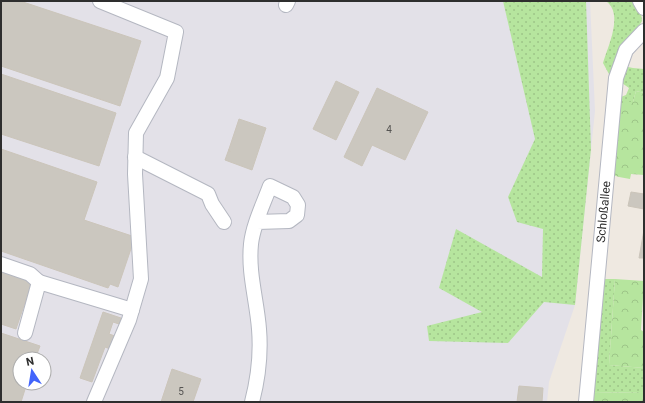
<svg xmlns="http://www.w3.org/2000/svg" width="645" height="403" font-family="Roboto,sans-serif">
<defs>
<pattern id="grass-dots" width="8" height="8" patternUnits="userSpaceOnUse"><rect width="8" height="8" fill="#b6e59e"/><path d="M2 2h.1M6 6h.1" fill="none" stroke="#9dc588" stroke-width="1.8" stroke-linecap="round"/></pattern>
<pattern id="forest-crowns" width="20" height="18" patternUnits="userSpaceOnUse"><rect width="20" height="18" fill="#b6e59e"/><path d="M2 6a3 3 0 1 1 6 0M12 15a3 3 0 1 1 6 0" fill="none" stroke="#9dc588"/></pattern>
</defs>
<rect width="100%" height="100%" fill="#efe9e1"/>
<path fill="#e3e1e8" fill-rule="evenodd" d="M1,1H590L595,111L575,305L549,382L547,402H1ZM20,359H44V383H20Z"/>
<g fill="url(#grass-dots)">
<path d="M503,1H586L591,149L575,305L544,302L508,343L429,341L427,326L482,312L439,288L456,229L542,277L543,229L517,222L508,197L535,139Z"/>
<path d="M606,1H634L633,2L641,13L642,21L610,76L603,63C608,46 624,14 606,1Z"/>
<path d="M623,66L633,68L644,69V93L636,91L633,102L615,117L618,98L626,95L629,88L622,83Z"/>
<path d="M601,279H615L609,365L644,368V392L590,393Z"/>
</g>
<g fill="url(#forest-crowns)">
<path d="M636,91L644,93V175L631,174L630,179L619,177L610,174L615,117L625,102H633Z"/>
<path d="M615,279L644,281L641,330L644,332V368L609,365Z"/>
<path d="M644,392V402H589L590,393Z"/>
</g>
<g fill="#cbc7bf" stroke="#cbc5ba">
<path d="M1,1H20L141,41L120,106L1,66Z"/>
<path d="M1,74L116,113L99,166L1,134Z"/>
<path d="M336,81L359,92L336,140L313,129Z"/>
<path d="M377,88L428,112L405,160L372,145L362,166L344,157Z"/>
<path d="M239,119L266,128L252,170L225,160L229,149L230,152L229,149Z"/>
<path d="M1,149L97,182L84,220L135,237L118,287L110,284L108,288L1,251Z"/>
<path d="M631,192L644,194V209L628,206Z"/>
<path d="M644,230V258H639Z"/>
<path d="M1,271L32,282L16,329L1,324Z"/>
<path d="M103,312L121,318L119,324L113,322L109,334L115,336L110,349L105,347L92,382L80,378Z"/>
<path d="M1,333L40,346L35,359H20V383H27L21,402H1Z"/>
<path d="M172,369L201,379L193,402H161Z"/>
<path d="M519,386L543,388L542,402H517Z"/>
</g>
<g fill="none" stroke-linecap="round" stroke-linejoin="round">
<g stroke="#b4b7c1" stroke-width="16">
<g id="minor">
<path d="M640,1L644,8"/>
<path d="M286,5L288,1"/>
<path d="M135,157L208,194L212,204L224,222"/>
<path d="M1,264L30,274L39,282"/>
<path d="M25,333L39,282L132,310"/>
<path d="M94,402L129,320L141,279L135,174L136,133L167,78L176,32L100,1"/>
<path d="M252,402C258,379 261,353 259,329C257,301 248,273 251,244C253,225 263,205 270,186L293,197L298,205L297,215L289,221L257,222"/>
<path id="s1" d="M586,402L616,78L626,50L644,31"/>
</g>
</g>
<use href="#minor" stroke="#fff" stroke-width="14"/>
</g>
<g text-anchor="middle" dominant-baseline="central" stroke-width="3.5" stroke-linejoin="round" paint-order="stroke">
<g font-size="10" fill="#555452">
<text x="389" y="129">4</text>
<text x="181" y="391">5</text>
</g>
<g font-size="12" fill="#2e2e2e" stroke="#fff">
<text stroke="none"><textPath href="#s1" startOffset="191">Schloßallee</textPath></text>
</g>
</g>
<rect width="645" height="403" fill="none" stroke="#2e2e2e" stroke-width="4"/>
<g transform="translate(32 371) rotate(348)"><circle r="19" fill="#ffffff" stroke="#ababab"/>
<path d="M0-3L7 15L0 10L-7 15Z" fill="#4264fb"/>
<text y="-6" font-size="11" font-weight="bold" text-anchor="middle" fill="#2e2e2e">N</text>
</g>
</svg>
